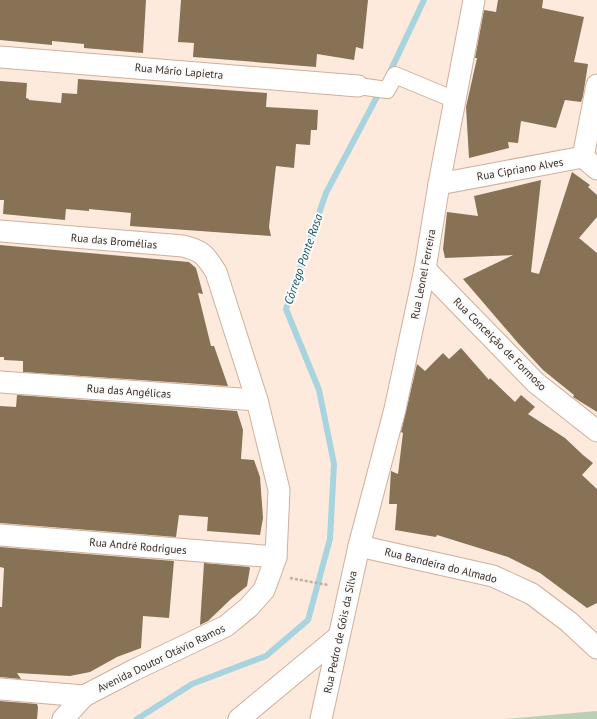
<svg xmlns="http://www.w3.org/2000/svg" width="597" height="719" font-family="'PT Sans',sans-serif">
<rect width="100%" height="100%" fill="#fdeadd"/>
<path fill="#bbcfb7" d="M597,711V719H505Z"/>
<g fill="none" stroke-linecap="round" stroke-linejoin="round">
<g stroke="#a7d4de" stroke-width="6">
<path d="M389,74L424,0"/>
<path d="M137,719L192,684L266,656L308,620L330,539L334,464L319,390L286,309L326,193L380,91"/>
</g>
</g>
<g fill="#877255">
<path d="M0,0H146L143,53L84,48V44L52,41V45L0,40Z"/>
<path d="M181,0H368L363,49L356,47L354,60L317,54L316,67L193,57L194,43L178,42Z"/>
<path d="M498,0H543L542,8L584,17L574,62L588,64L583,96L581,102L565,100L556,128L521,121L518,143L508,142L509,148L469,158L466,107L477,58H475L484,10L496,12Z"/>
<path d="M78,79L267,93L266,107L318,110L317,130H311L310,145L296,144L294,168L276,166L269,227L271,236L130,226L131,213L89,209V211L66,209L65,220L3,214L4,200H0V81L27,83L26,98L29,99V100L61,103L62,93L77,94Z"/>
<path d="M572,172L590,185L588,187L597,195V217L579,238L597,253V412L573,397L574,395L543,370L518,343L463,279L513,255L445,258L443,249L447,212L478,216L474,196L541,180L531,272L539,274Z"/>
<path d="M0,245L189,262L196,268L203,294L198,293L211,346H214L228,386L23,372V361L4,360V357H0Z"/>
<path d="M461,348L489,380L490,378L515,402L521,395L535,407L528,414L565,438L583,455L593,463L582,475L597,489V603L587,608L540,573L508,557L437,535L436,537L395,530L397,504H389L391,471L398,474L403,433L401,432L417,364L425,371L443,353L449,359Z"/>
<path d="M17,395L237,411L243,430L241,459L254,460L260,477L263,518L260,535L207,531L208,517L179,515L176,537L0,523V406L16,407Z"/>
<path d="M0,547L174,561L169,618L143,616L141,648L117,657L90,672L70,676L17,673L21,679L0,677V607H2L4,568L0,567Z"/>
<path d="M204,563L249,567L250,568L247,586L231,599L208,621L200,625Z"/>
<path d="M0,701L37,704L38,707L37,719H0Z"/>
</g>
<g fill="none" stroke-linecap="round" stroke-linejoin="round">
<g stroke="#ceb09d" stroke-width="18">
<path id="pedestrian" d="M358,86L387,90L395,75L455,100"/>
</g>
<g stroke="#ceb09d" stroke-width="23">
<g id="minor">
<path d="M0,57L358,86"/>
<path d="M583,157L597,85"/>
<path d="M439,184L583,157L597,169"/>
<path d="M0,231L183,246C203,251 205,255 216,272L257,400L279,490L276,557L270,574L264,590L249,607L226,626L134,670L84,696L63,719"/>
<path d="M425,269L536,383L597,431"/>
<path d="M0,382L257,400"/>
<path d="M0,535L276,557"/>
<path d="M359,546L493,576L532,594L569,622L597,648"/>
<path d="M0,689L84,696"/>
<path d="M239,719L338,637"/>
<path d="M321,719L359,546L395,409L425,269L439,184L474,0"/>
</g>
</g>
<path stroke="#bfafa3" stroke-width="2.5" stroke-dasharray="3 2" stroke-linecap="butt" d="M290,578L328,585"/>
<use href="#pedestrian" stroke="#fff" stroke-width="16"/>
<use href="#minor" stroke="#fff" stroke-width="21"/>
</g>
<g text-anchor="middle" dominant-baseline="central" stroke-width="4" stroke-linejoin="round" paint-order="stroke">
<g font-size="11" fill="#372b24" stroke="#fbfbfb">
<text transform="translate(179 71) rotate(5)">Rua Mário Lapietra</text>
<text transform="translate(520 169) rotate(-10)">Rua Cipriano Alves</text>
<text transform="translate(114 241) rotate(5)">Rua das Bromélias</text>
<text transform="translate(423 274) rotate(-79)">Rua Leonel Ferreira</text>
<text transform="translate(500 344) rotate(45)">Rua Conceição de Formoso</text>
<text transform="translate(129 391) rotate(4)">Rua das Angélicas</text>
<text transform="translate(138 546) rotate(5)">Rua André Rodrigues</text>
<text transform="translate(441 565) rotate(14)">Rua Bandeira do Almado</text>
<text transform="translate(340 632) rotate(-78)">Rua Pedro de Góis da Silva</text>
<text transform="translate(161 658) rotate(-26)">Avenida Doutor Otávio Ramos</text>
</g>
<g font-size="12" font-style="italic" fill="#14535e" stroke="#fbfbfb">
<text transform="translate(303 259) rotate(-71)">Córrego Ponte Rasa</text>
</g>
</g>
</svg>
